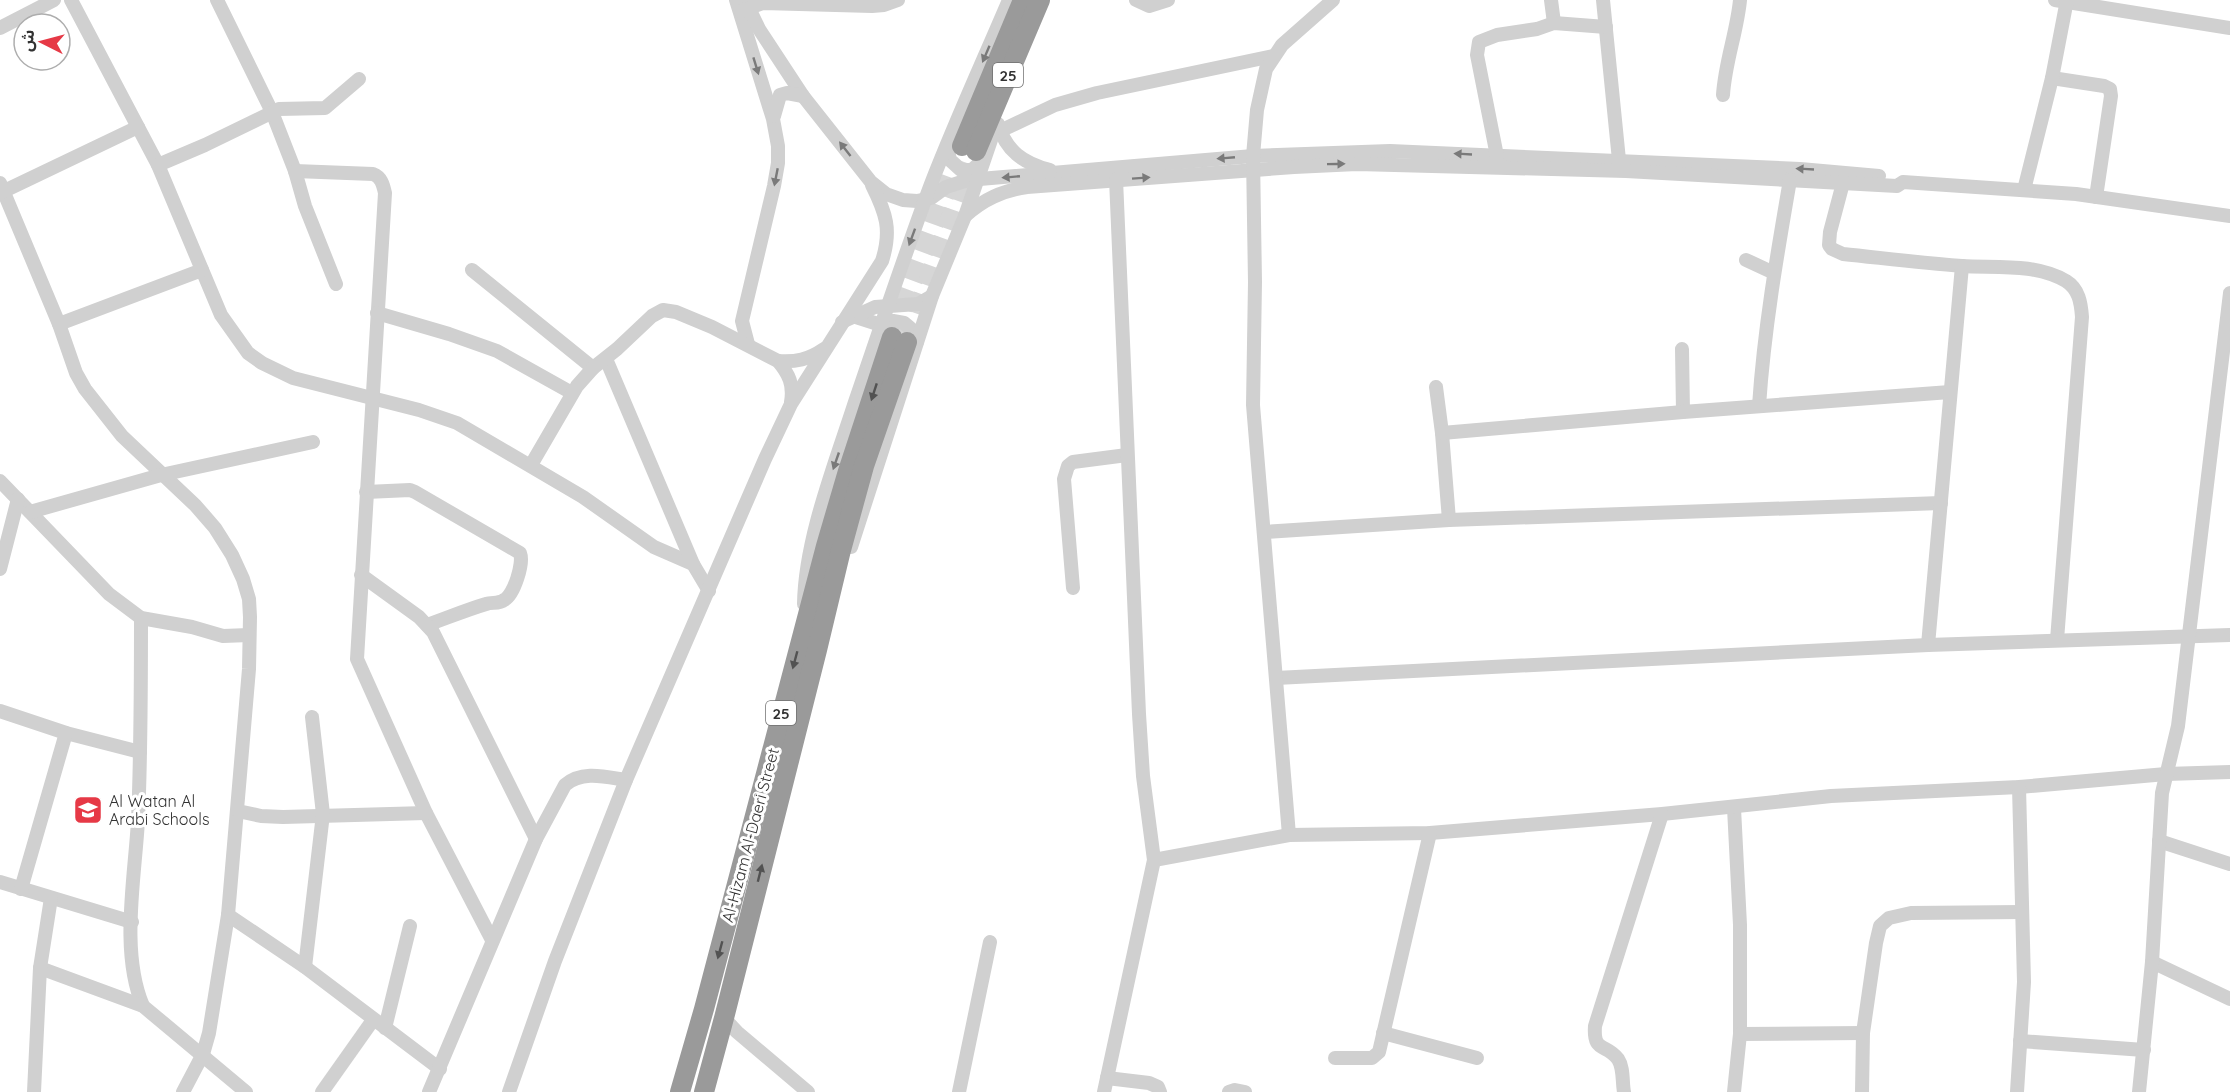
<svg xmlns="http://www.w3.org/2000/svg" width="2230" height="1092" font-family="Quicksand,'Noto Sans Arabic',sans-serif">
<rect width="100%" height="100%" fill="#fff"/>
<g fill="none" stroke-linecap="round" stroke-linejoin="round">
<g stroke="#d6d6d6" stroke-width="20" stroke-dasharray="20 10" stroke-linecap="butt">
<path d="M892,337L952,174"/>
<path d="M907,342L970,164"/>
</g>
<g stroke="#d0d0d0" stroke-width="14">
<path d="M71,0L158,165L221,315L248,353L262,363L293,378L419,410L457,423L583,497L654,547L693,564L709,591"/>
<path d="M217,0L272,112L295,171L305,206L336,284"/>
<path d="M736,0L773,119L778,146V163L774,186L742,321L748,344"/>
<path d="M745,0L759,29L803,96L871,182L886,194L903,200L917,201L931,198L946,187L968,180L1253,156L1390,151L1800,169L1879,176"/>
<path d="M1136,0L1149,6L1168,0"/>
<path d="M1551,0L1554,23"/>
<path d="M1603,0L1619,160"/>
<path d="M2055,0L2230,28"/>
<path d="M741,11L763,3L872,6L884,5L898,0"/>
<path d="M0,28L54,0"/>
<path d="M2052,78L2104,86L2110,89L2111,96L2096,197"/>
<path d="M1723,95C1725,62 1737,32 1740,0"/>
<path d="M774,116L780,95L787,93L803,96"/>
<path d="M998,124C1006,151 1023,163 1050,170"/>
<path d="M1000,131L1055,105L1097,93L1273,56"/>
<path d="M947,146L950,160L961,170H972L983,160"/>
<path d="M1497,156L1477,55L1479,42L1497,35L1537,29L1554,23L1606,27"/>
<path d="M158,165L205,145L279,109L325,108L359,79"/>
<path d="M295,171L373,174C381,177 383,184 385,193L357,659L426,813L492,940"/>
<path d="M0,183L59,324L76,373L85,389L122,436L195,505L215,528L232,555L243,579L249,599L250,617L249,669L228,915L209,1033L203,1054L183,1092"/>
<path d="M1843,183L1830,232L1829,245L1832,249L1843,254C1882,258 1922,263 1962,266C1996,268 2035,263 2066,281C2079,289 2081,303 2082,317L2057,640"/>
<path d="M2024,190L2052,78L2067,0"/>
<path d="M0,193L138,127"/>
<path d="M965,216C984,199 1002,191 1027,187L1294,167L1357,164L1626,171L1897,186L1903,182L2076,194L2230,216"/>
<path d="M1746,260L1774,273"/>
<path d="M472,270L593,368"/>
<path d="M377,313L449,334L497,351L572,393"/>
<path d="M856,317L881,325L893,321L904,323L910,328L917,342"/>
<path d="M842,322L875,307L918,304L932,296"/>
<path d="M59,324L202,270"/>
<path d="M1682,349L1683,412"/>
<path d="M606,359L693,564"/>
<path d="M778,361C796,362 808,360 824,349"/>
<path d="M1436,387L1442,433L1449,520"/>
<path d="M1759,406C1764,330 1777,255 1790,180"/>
<path d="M1442,433L1683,412L1950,392"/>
<path d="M531,465L577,386L593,368L617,349L652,316L663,310L676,312L712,327L778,361C789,374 794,385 791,402"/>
<path d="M0,481L109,594L141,618L192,627L223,636L249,635"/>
<path d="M366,492L410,490L415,492L520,553C524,563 514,595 504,600C499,604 492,602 486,604C466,610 447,618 427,625"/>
<path d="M30,512L161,475L313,442"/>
<path d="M1264,532L1449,520L1941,503"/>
<path d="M851,547L932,296L965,216L992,137"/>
<path d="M0,569L18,499"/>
<path d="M361,575L419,617L433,632L536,839"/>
<path d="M1073,588L1064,479L1068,466L1073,462L1127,455"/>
<path d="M804,604C805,539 835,464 855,402C880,329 904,256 931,184C955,122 983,61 1009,0"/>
<path d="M141,618C141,685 141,752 138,820C135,877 120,952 143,1006"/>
<path d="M1928,645L1962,266"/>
<path d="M1276,678L1928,645L2230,635"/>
<path d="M0,711L66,733L140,752"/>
<path d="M1734,808L1740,925V1034L1734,1092"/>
<path d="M238,811L261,816L283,817L426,813"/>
<path d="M1289,835L1253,405L1255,282L1253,156L1257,110L1266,69L1282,45L1333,0"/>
<path d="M2159,841L2230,864"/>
<path d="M1154,860L1289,835L1430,833L1662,814L1831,796L2019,787L2166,774L2230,772"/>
<path d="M0,882L132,922"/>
<path d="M21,889L66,733"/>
<path d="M228,915L305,967L440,1069"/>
<path d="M2152,962L2230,999"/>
<path d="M305,967L323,814L312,717"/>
<path d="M40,968L143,1006L246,1092"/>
<path d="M724,1018L737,1032L808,1092"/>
<path d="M385,1028L410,926"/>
<path d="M1383,1033L1477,1058"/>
<path d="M1740,1034L1863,1033"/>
<path d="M2020,1041L2144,1050"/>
<path d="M1335,1058H1372L1379,1052L1430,833"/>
<path d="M1107,1078L1149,1083L1158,1087L1160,1092"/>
<path d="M34,1092L40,968L51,898"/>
<path d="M322,1092L373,1020"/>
<path d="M429,1092L536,839L565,785C582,770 606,777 626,780"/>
<path d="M509,1092L555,961L626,780L765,459L791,404L882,261C892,230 886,213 872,185"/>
<path d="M959,1092L990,942"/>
<path d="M1104,1092L1154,860L1143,776L1139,714L1116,179"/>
<path d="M1229,1092L1235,1090L1245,1092"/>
<path d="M1624,1092C1622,1082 1624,1068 1618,1059C1606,1043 1593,1053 1595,1026L1662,814"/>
<path d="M1862,1092L1863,1033L1876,943L1880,926L1889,918L1911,913L2022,912"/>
<path d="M2017,1092L2024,982L2019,787"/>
<path d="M2139,1092L2152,962L2162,793L2178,726L2230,293"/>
</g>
<g stroke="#9a9a9a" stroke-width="20">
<path d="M962,146L1023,0"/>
<path d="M976,151L1040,0"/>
<path d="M680,1092L704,1009L826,546L848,471L892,337"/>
<path d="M704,1092L724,1018L817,650L841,550L864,466L907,342"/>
</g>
</g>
<defs><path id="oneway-solid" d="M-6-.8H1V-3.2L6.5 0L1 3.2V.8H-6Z" transform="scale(1.5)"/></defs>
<g fill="#7a7a7a">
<use href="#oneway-solid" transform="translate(986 54) rotate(113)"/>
<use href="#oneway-solid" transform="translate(756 66) rotate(73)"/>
<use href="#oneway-solid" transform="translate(845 149) rotate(-128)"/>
<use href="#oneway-solid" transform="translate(1463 154) rotate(-177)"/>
<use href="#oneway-solid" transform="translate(1226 158) rotate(175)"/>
<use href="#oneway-solid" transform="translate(1336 164) rotate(-1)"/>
<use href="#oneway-solid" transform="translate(1805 169) rotate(-177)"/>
<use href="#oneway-solid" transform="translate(776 177) rotate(101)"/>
<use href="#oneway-solid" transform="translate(1011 177) rotate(175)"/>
<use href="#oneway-solid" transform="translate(1141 178) rotate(-4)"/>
<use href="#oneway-solid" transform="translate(912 237) rotate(110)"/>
<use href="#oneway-solid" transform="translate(836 461) rotate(109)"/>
</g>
<g fill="#525252">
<use href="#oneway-solid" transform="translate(874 392) rotate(108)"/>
<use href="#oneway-solid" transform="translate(795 660) rotate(105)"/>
<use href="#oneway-solid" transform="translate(760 873) rotate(-76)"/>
<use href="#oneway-solid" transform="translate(720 950) rotate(105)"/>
</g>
<defs>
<g id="school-square" transform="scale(1.5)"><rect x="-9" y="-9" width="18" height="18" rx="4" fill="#e63946" stroke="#fff"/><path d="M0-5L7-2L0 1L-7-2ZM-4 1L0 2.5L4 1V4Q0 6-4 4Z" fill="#fff"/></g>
</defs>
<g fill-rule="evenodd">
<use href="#school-square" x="88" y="810"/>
</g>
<g text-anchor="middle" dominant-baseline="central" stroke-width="6" stroke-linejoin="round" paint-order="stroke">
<g fill="#fff" stroke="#707070" stroke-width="1.5">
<rect x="993" y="63" width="30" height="24" rx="4.5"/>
<rect x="766" y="701" width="30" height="24" rx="4.5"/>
</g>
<g font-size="15" font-weight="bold" fill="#333">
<text x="1008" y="75">25</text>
<text x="781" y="713">25</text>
</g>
<g font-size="16" fill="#333" stroke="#fff" text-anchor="start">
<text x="109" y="801">Al Watan Al<tspan x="109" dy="18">Arabi Schools</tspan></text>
</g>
<g font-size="16" fill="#333" stroke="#fff">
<text transform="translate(750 835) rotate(-75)">Al-Hizam Al-Daeri Street</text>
</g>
</g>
<g transform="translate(42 42) rotate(276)"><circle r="28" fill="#ffffff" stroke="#adadad" stroke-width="1.5"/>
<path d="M0-4.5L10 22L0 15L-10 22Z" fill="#e63946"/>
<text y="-9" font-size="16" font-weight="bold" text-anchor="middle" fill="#333333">ش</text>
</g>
</svg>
